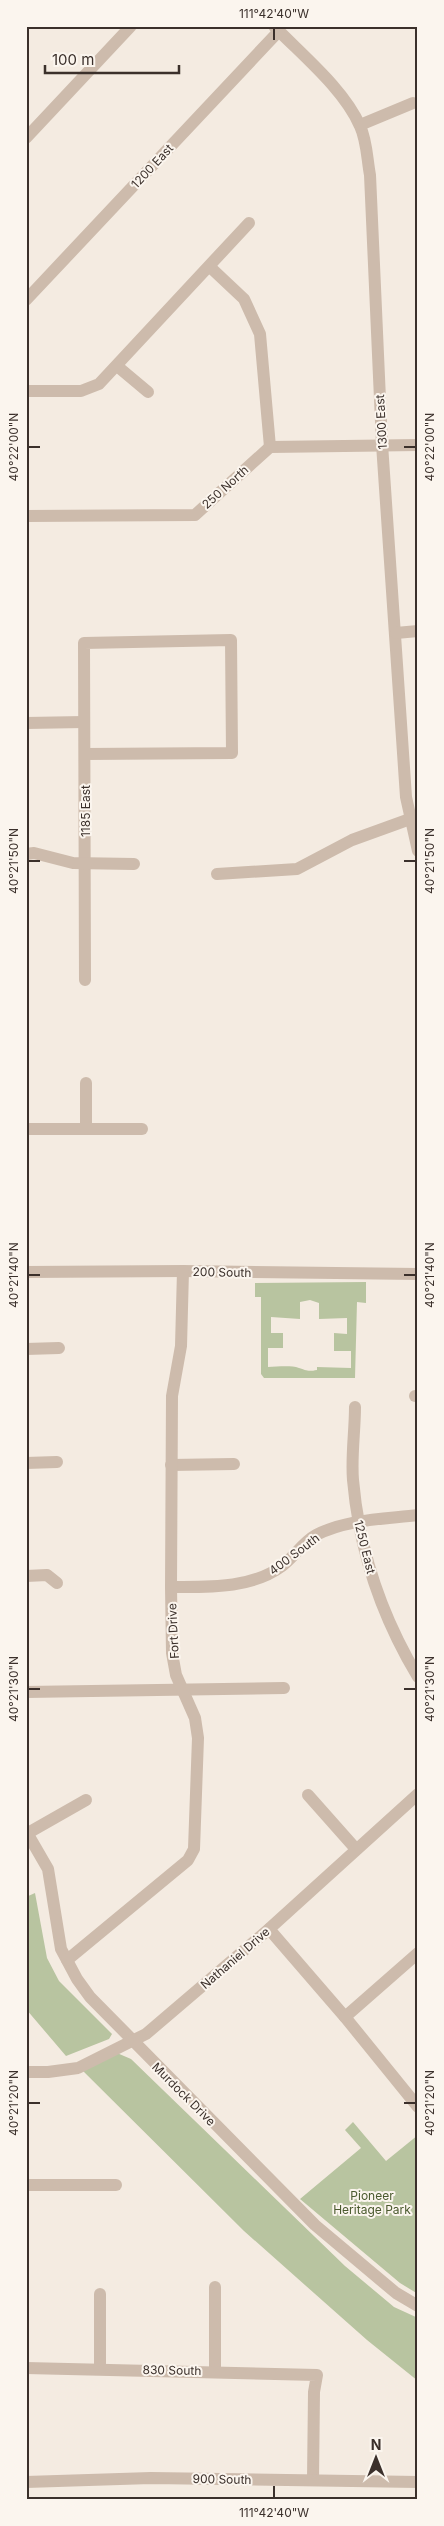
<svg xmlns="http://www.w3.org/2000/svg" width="444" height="2526" font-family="Inter,sans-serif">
<rect width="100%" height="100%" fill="#f4ebe1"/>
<g fill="#b8c4a0" fill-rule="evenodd">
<path d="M366,1282V1303L357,1302L355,1378H264L261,1374V1297H255V1283ZM310,1300L319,1303V1319L347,1318V1334L334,1333V1351H351V1368L317,1367V1370C307,1372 306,1370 299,1368C290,1365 277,1367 268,1367V1348H283V1333H271V1317L300,1319V1302Z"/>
<path d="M35,1893L47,1958L59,1981L112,2034L109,2039L66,2056L26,2009V1897Z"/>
<path d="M117,2053L131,2059L345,2266L394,2307L418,2318V2381L367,2340L244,2231L82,2070Z"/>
<path d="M353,2122L386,2161L418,2135V2294L400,2283L300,2199L361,2148L345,2130Z"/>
</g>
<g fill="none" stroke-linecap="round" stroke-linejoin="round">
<g stroke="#cdbbac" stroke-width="12">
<path d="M274,26C302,55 344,89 360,126C367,141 367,159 370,175L382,444L406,797L418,851"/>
<path d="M360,125L413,103"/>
<path d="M26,138L131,26"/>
<path d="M210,267L244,299L260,334L270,447"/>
<path d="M26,300L279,31"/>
<path d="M117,366L148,392"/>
<path d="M26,391H81L99,384L249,223"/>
<path d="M26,516L195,515L270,447L418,445"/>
<path d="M396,633L418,631"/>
<path d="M26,723L84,722"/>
<path d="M85,754L232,753L231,640L84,643L85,980"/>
<path d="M26,854L34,853L73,863L134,864"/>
<path d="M217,874L297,869L352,840L410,819"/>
<path d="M86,1083V1129"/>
<path d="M26,1129H142"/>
<path d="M26,1272L183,1271L418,1274"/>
<path d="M26,1349L59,1348"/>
<path d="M415,1396H418"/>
<path d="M355,1407C355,1431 351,1456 353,1480C359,1549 382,1617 418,1677"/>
<path d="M26,1463L57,1462"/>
<path d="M171,1465L234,1464"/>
<path d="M26,1576L47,1575L57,1583"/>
<path d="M171,1587C208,1587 251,1589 282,1566C294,1557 303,1542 316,1535C347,1519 385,1519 418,1515"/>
<path d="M26,1692L284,1688"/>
<path d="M308,1795L355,1848"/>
<path d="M26,1831L48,1869L61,1949L77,1979L90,1997L315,2225L396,2293L418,2306"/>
<path d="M28,1833L86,1800"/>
<path d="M269,1929L345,2017L418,2107"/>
<path d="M67,1960L188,1860L194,1849L198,1738L195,1718L176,1675L172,1653L171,1587L172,1396L181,1346L183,1271"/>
<path d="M345,2017L418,1953"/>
<path d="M26,2072H48L78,2068L146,2034L269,1929L418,1794"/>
<path d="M26,2185H116"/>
<path d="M215,2287V2371"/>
<path d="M26,2368L317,2375L314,2392L313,2480"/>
<path d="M100,2368V2294"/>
<path d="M26,2482L151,2478L418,2482"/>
</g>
</g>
<path fill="none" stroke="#3b302b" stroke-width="2" d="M274,28V40M28,447H40M404,447H416M28,861H40M404,861H416M28,1275H40M404,1275H416M28,1689H40M404,1689H416M28,2103H40M404,2103H416M274,2486V2498"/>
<g text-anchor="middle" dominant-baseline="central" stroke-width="4" stroke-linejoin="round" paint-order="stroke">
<g font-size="12" fill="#3b302b" stroke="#fbf5ee">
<text transform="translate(152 166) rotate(-47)">1200 East</text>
<text transform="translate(381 422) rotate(-93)">1300 East</text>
<text transform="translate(225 487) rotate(-42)">250 North</text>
<text transform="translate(85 811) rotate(-90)">1185 East</text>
<text transform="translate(222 1272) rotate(1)">200 South</text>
<text transform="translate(365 1547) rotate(76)">1250 East</text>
<text transform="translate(294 1554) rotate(-37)">400 South</text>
<text transform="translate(173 1631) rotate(-93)">Fort Drive</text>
<text transform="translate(235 1958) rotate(-41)">Nathaniel Drive</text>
<text transform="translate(184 2094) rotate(45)">Murdock Drive</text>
<text transform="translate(172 2370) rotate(1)">830 South</text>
<text transform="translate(222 2479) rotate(1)">900 South</text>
</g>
<g font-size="12" fill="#4a5a2e" stroke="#fbf5ee">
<text x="372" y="2195">Pioneer<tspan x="372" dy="14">Heritage Park</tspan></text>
</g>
</g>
<rect width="444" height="2526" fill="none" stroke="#fbf5ee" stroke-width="55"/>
<g transform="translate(376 2458)" stroke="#fbf5ee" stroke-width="4" paint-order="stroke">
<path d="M0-4L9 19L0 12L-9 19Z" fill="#3b302b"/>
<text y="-8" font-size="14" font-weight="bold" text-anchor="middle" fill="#3b302b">N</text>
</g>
<path d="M45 65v8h134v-8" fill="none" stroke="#3b302b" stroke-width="2.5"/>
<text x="52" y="65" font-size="15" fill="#3b302b" stroke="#fbf5ee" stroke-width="4" paint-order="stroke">100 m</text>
<rect x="28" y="28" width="388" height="2470" fill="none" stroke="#3b302b" stroke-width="2"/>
<g font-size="12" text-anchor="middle" fill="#3b302b">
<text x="274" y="18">111°42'40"W</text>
<text transform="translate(14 447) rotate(-90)" y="4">40°22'00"N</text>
<text transform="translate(430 447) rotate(-90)" y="4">40°22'00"N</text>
<text transform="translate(14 861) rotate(-90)" y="4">40°21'50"N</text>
<text transform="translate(430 861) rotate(-90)" y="4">40°21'50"N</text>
<text transform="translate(14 1275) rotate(-90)" y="4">40°21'40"N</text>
<text transform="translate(430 1275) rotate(-90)" y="4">40°21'40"N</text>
<text transform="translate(14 1689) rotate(-90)" y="4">40°21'30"N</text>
<text transform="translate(430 1689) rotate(-90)" y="4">40°21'30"N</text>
<text transform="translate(14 2103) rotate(-90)" y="4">40°21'20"N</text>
<text transform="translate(430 2103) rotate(-90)" y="4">40°21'20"N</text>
<text x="274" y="2517">111°42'40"W</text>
</g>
</svg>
